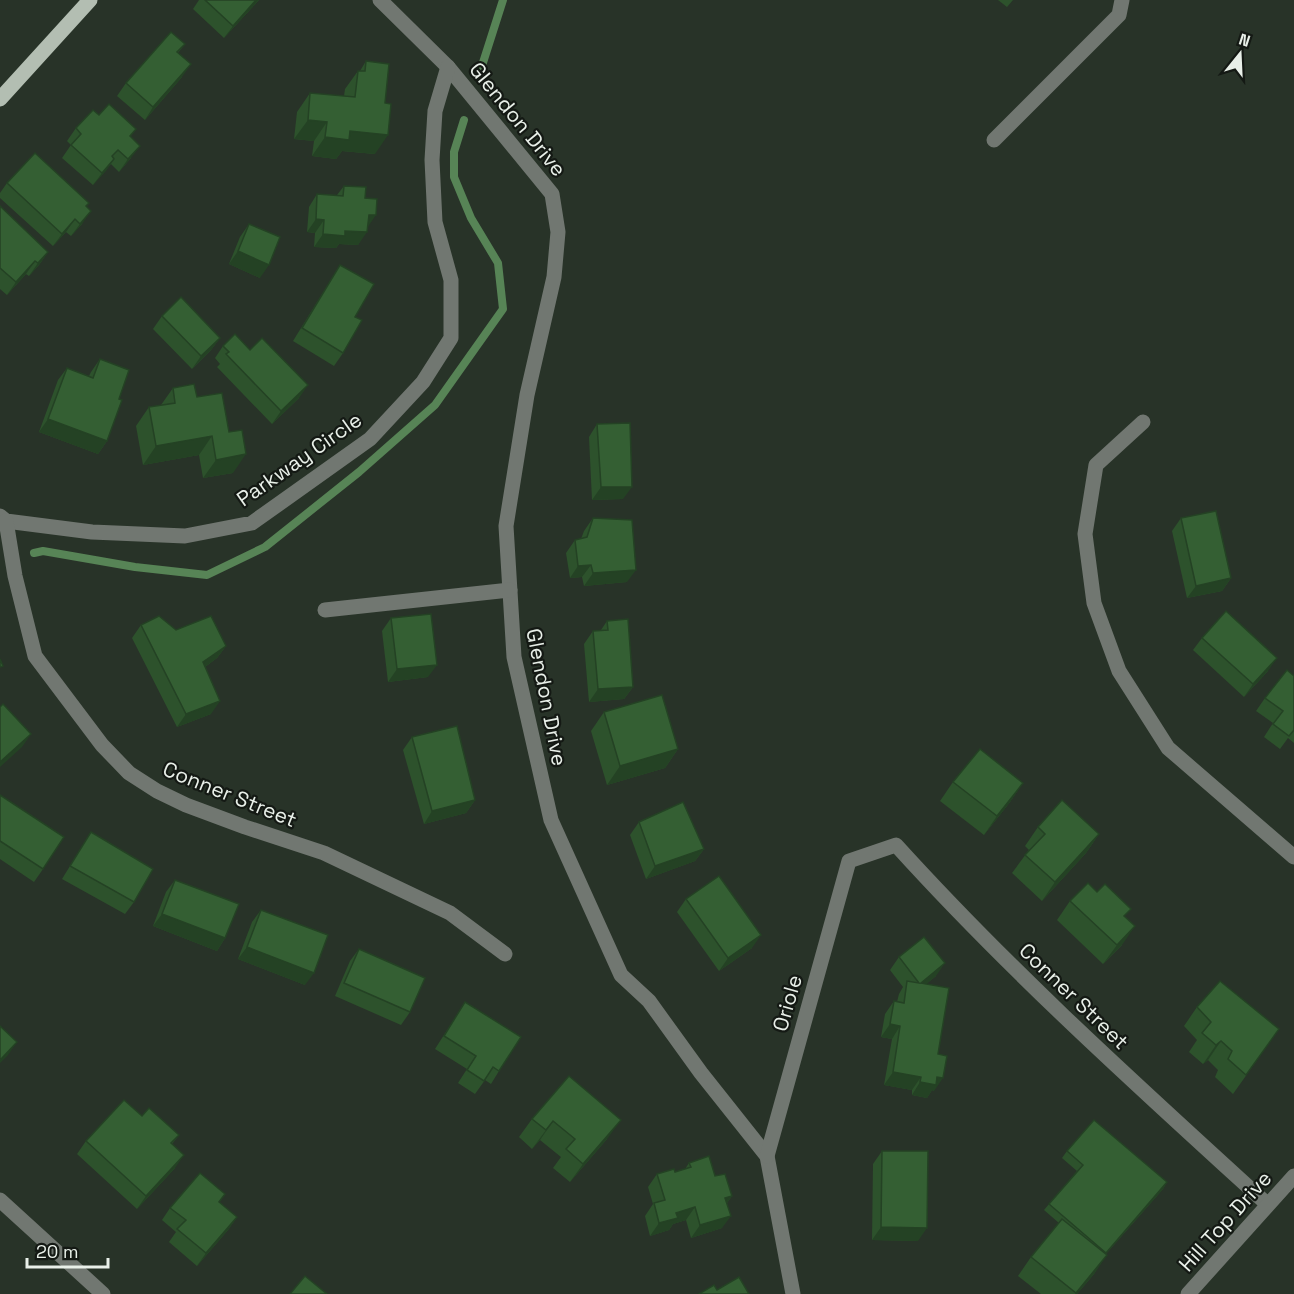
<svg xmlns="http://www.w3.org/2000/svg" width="1294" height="1294" font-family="'Space Grotesk',sans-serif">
<rect width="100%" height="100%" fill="#283328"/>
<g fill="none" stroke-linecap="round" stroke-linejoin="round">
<g stroke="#578456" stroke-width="8">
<path d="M480,72L503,0"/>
<path d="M34,553L43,551L135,567L207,575L265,547L359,472L435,405L503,309L498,263L471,218L454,177V152L464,120"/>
</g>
<g stroke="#717771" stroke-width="15">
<path d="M380,0L448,67L552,194L558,232L554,277L527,395L506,526L514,657L551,820L621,975L649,1001L701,1073L767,1156L793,1294"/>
<path d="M994,140L1119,15L1122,0"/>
<path d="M1143,422L1096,465L1085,534L1094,603L1119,671L1168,748L1294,857"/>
<path d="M0,516L6,521L92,532L185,536L252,523L370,439L423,382L451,338V280L435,222L432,160L435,111L448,67"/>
<path d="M6,521L15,576L35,656L102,745L129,773L157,791L186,805L245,827L324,853L450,913L505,954"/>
<path d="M325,610L510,590"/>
<path d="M767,1156L849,861L896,845C1012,973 1140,1088 1267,1204"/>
<path d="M0,1200L103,1294"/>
<path d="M1188,1294L1294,1176"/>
</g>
<path stroke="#b3beb2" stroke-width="15" d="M0,99L90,0"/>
</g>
<g fill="#2d522c">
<path d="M199,0H259L224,38L193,9Z"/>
<path d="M998,0H1013L1007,7Z"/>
<path d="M185,44L178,53L182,77L145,120L117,96L126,83Z"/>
<path d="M366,61L375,154L342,151L336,159L312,156L314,141L294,139L297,112L310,93L344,96L345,89L358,71H360Z"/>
<path d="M99,115L136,129L130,137L131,158L119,172L111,164L93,185L62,158L71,145L67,141L76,128Z"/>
<path d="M7,183L89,203L86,207L82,224L71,236L66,232L53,246L0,198V193Z"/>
<path d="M344,186L365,198L368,226L358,245L339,244L336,248L314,247L315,233L307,232L309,207L317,194L337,195Z"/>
<path d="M0,206L48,252L39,265L29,276L26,274L7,295L0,289Z"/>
<path d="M249,224L260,278L229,264L240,237Z"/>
<path d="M340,265L355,317L343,353L334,366L293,341Z"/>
<path d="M162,316L220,338L211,350L192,369L153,329Z"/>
<path d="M223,346L299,398L272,424L217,367L220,364L215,358Z"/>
<path d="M100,359L119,399L107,441L98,454L39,432L58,380L67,368L89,376L91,372Z"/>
<path d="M173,388L197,397L229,432L233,473L203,478L199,455L143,465L136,426L149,407L161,405Z"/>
<path d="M597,424L623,499L592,500L589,437Z"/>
<path d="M593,518L627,582L584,586L582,577L570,578L566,553L575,540L581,539L584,531Z"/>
<path d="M1181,518L1231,578L1222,591L1187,598L1172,531Z"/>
<path d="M391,618L428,677L388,682L382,631Z"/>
<path d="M607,621L633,687L624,699L589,702L584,644L593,631L601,630Z"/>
<path d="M141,625L176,630L226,646L217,658L205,667L211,714L177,727L132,638Z"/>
<path d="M1202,638L1268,671L1244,697L1193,650Z"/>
<path d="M1294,676V743L1288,738L1280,749L1264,737L1273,723L1256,711L1265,698Z"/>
<path d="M604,712L678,749L665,768L607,785L591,731Z"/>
<path d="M412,737L475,800L466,813L424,824L403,750Z"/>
<path d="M953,782L1023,783L1010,802L984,835L940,801Z"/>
<path d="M0,795L43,869L34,882L0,859Z"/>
<path d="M639,822L704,849L695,861L646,879L630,835Z"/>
<path d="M1038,827L1099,834L1086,853L1042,901L1012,873L1029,850L1025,846Z"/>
<path d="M91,832L134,902L125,914L62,879Z"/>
<path d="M175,880L225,938L217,951L153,926L166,892Z"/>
<path d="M686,899L752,948L719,971L677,912Z"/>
<path d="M1070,901L1125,917L1122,945L1103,964L1057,920Z"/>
<path d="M261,910L305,985L238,959L252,922Z"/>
<path d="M359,949L410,1012L401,1025L335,996L350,961Z"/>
<path d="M899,957L936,976L926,984L938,1054L934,1091L932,1090L927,1098L912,1095V1090L884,1085L892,1039L881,1037L885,1014L894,1001L897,1002L899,994L903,987L890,970Z"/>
<path d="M465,1002L499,1071L491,1084L485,1080L475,1094L458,1083L467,1069L435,1049Z"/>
<path d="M1197,1007L1279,1029L1233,1094L1215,1077L1218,1070L1208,1060L1203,1064L1189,1052L1197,1040L1184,1026Z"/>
<path d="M569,1076L607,1139L570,1182L553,1168L561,1157L540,1140L532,1149L519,1137L532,1119Z"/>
<path d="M142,1116L179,1135L172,1144L175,1168L137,1209L77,1154L86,1141Z"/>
<path d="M882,1151L918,1241L872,1240L873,1164Z"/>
<path d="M1067,1151L1167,1182L1163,1189L1106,1254L1094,1274L1077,1294H1041L1018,1276L1031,1257L1059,1223L1044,1210L1077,1171L1062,1158Z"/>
<path d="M689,1163L715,1176L732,1196L727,1203L722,1228L691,1238L686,1220L673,1224L669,1230L650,1236L645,1216L653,1204L648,1187L657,1174L675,1172L685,1169Z"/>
<path d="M225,1194L219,1202L237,1217L228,1230L197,1266L169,1242L176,1232L162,1220L170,1208Z"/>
</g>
<g fill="#244224">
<path d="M256,0H259L224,38L233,26Z"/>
<path d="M191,64L182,77L145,120L153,107Z"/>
<path d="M308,120L327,122L314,141L294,139Z"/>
<path d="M350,131L388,135L375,154L342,151L336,159L312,156L325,137Z"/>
<path d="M140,146L131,158L119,172L128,159Z"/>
<path d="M114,159L106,171L93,185L102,173Z"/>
<path d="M91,211L82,224L71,236L80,224Z"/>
<path d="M369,215H376L367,228Z"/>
<path d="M75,219L66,232L53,246L62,234Z"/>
<path d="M316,219L324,220L315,233L307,232Z"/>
<path d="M345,231L367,232L358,245L339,244L336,248L314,247L323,234Z"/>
<path d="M238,251L269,265L260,278L229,264Z"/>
<path d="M48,252L39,265L29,276L38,263Z"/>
<path d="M35,261L26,274L7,295L16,282Z"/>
<path d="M220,338L211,350L192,369L201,356Z"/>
<path d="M308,385L299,398L272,424L281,411Z"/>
<path d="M48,419L107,441L98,454L39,432Z"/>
<path d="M212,436L199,455L143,465L156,446Z"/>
<path d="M246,454L233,473L203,478L216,460Z"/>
<path d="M601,487H632L623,499L592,500Z"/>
<path d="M591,565L582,577L570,578L578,566Z"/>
<path d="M636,570L627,582L584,586L593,573Z"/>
<path d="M1231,578L1222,591L1187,598L1196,586Z"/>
<path d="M226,646L217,658L194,675L203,662Z"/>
<path d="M1277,658L1268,671L1244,697L1253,684Z"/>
<path d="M437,665L428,677L388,682L397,669Z"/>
<path d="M633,687L624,699L589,702L598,689Z"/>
<path d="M220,701L211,714L177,727L186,714Z"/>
<path d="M31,734L22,747L0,767V762Z"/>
<path d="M678,749L665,768L607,785L620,766Z"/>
<path d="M1023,783L1010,802L984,835L997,816Z"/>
<path d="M475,800L466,813L424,824L432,811Z"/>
<path d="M1099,834L1086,853L1042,901L1055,882Z"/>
<path d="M704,849L695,861L646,879L655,866Z"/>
<path d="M162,914L225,938L217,951L153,926Z"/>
<path d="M1135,926L1122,945L1103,964L1117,945Z"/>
<path d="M761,935L752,948L719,971L728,958Z"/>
<path d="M247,947L314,973L305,985L238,959Z"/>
<path d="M945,963L936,976L912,996L921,983Z"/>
<path d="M890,1024L900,1026L892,1039L881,1037Z"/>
<path d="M1221,1041L1208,1060L1203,1064L1216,1045Z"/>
<path d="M17,1042L8,1055L0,1063V1060Z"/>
<path d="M893,1072L921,1077L912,1090L884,1085Z"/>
<path d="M937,1077L943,1078L934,1091L932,1090L927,1098L912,1095L920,1082Z"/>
<path d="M621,1120L607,1139L570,1182L583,1164Z"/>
<path d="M553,1121L540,1140L532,1149L546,1130Z"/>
<path d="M184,1155L175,1168L137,1209L146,1196Z"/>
<path d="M1167,1182L1163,1189L1101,1259L1106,1253Z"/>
<path d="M732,1196L723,1209L725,1198Z"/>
<path d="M695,1207L686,1220L673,1224L669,1230L650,1236L659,1223L676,1213Z"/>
<path d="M731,1216L722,1228L691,1238L700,1225Z"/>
<path d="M237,1217L228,1230L197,1266L206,1253Z"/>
<path d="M881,1227L927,1228L918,1241L872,1240Z"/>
<path d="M1107,1255L1094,1274L1077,1294H1075Z"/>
</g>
<g fill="#345f33" stroke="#244224" stroke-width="1.5">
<path d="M205,0H256L233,26Z"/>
<path d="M171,32L185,44L177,52L191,64L153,107L126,83Z"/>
<path d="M366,61L389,64L385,103L391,104L388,135L350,131L349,140L325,137L327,122L308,120L310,93L355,97L358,71H365Z"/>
<path d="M109,104L136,129L130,136L140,146L128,159L118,150L112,156L114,159L102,173L71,145L81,134L76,128L93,110L99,115Z"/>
<path d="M35,153L89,203L86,206L91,211L80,224L75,219L62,234L7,183Z"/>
<path d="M344,186L366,187L365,198L377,199L376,215H369L367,232L345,231V236L323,234L324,220L316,219L317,194L343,196Z"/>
<path d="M0,206L48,252L38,263L35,261L16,282L0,268Z"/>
<path d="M249,224L280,237L269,265L238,251Z"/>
<path d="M340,265L374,284L355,317L362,320L343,353L302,328Z"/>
<path d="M181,297L220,338L201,356L162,316Z"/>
<path d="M235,334L250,350L262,338L308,385L281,411L226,354L229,352L223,346Z"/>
<path d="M100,359L129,370L119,399L122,400L107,441L48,419L67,368L93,378Z"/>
<path d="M194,384L197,397L222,393L229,432L242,430L246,454L216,460L212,436L156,446L149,407L175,403L173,388Z"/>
<path d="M630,423L632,487H601L597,424Z"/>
<path d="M1216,511L1231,578L1196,586L1181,518Z"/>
<path d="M593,518L632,520L636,570L593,573L591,565L578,566L575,540L587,537Z"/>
<path d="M1226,611L1277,658L1253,684L1202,638Z"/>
<path d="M431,614L437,665L397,669L391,618Z"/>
<path d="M159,616L176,630L211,616L226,646L203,662L220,701L186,714L141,625Z"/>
<path d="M628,619L633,687L598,689L593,631L608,630L607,621Z"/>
<path d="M0,659L3,666L0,667Z"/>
<path d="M1287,670L1294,676V730L1289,736L1273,724L1283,711L1265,698Z"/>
<path d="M662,695L678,749L620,766L604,712Z"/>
<path d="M3,704L31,734L0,762V707Z"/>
<path d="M457,726L475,800L432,811L412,737Z"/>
<path d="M980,749L1023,783L997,816L953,782Z"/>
<path d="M0,795L64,837L43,869L0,841Z"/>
<path d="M1062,800L1099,834L1055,882L1025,855L1045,834L1038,827Z"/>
<path d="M683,802L704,849L655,866L639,822Z"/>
<path d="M91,832L153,869L134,902L70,866Z"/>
<path d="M719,876L761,935L728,958L686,899Z"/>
<path d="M175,880L239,904L225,938L162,914Z"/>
<path d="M1088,883L1097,892L1105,884L1131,909L1124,916L1135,926L1117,945L1070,901Z"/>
<path d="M261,910L328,935L314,973L247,947Z"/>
<path d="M924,937L945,963L921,983L949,988L938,1054L947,1056L943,1078L937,1077L936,1085L920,1082L921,1077L893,1072L900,1026L890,1024L894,1001L904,1003L907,981L919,983L899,957Z"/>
<path d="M359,949L425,978L410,1012L344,983Z"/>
<path d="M1220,981L1279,1029L1246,1075L1228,1059L1232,1051L1221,1041L1216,1045L1202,1033L1211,1022L1197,1007Z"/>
<path d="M465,1002L521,1037L499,1071L493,1067L484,1081L467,1070L476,1056L444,1036Z"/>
<path d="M0,1026L17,1042L0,1060Z"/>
<path d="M569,1076L621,1120L583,1164L566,1149L575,1139L553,1121L546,1130L532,1119Z"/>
<path d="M124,1100L142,1116L149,1108L179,1135L171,1143L184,1155L146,1196L86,1141Z"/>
<path d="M1094,1120L1167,1182L1106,1253L1049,1204L1083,1165L1067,1151Z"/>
<path d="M882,1151H928L927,1228L881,1227Z"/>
<path d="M709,1156L715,1176L725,1174L732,1196L725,1198L731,1216L700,1225L695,1207L676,1213L678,1218L659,1223L654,1203L665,1200L657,1174L674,1169L675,1172L691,1167L689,1163Z"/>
<path d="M200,1173L225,1194L219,1202L237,1217L206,1253L177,1229L186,1220L170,1208Z"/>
<path d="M1062,1219L1107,1255L1076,1293L1031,1257Z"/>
<path d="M305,1276L327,1294H290Z"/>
<path d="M739,1277L749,1294H699L714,1285L717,1290Z"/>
</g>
<g text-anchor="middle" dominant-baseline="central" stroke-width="4.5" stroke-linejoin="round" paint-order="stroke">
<g font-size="21" fill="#e9f0e9" stroke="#141914">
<text transform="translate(518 119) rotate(51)">Glendon Drive</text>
<text transform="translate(299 459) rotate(-35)">Parkway Circle</text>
<text transform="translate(547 697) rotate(79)">Glendon Drive</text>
<text transform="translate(230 794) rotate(22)">Conner Street</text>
<text transform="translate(1074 996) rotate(44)">Conner Street</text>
<text transform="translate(787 1003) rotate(-74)">Oriole</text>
<text transform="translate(1225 1221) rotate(-48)">Hill Top Drive</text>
</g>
</g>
<g transform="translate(1240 54) rotate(18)" stroke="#141914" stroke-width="4.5" paint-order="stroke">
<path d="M0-4.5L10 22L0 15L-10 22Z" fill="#e9f0e9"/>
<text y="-9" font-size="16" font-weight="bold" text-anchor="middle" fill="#e9f0e9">N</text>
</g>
<path d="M27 1258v9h81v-9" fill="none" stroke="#e9f0e9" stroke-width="3"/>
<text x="36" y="1258" font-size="18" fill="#e9f0e9" stroke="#141914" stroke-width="4.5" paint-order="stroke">20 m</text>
</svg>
